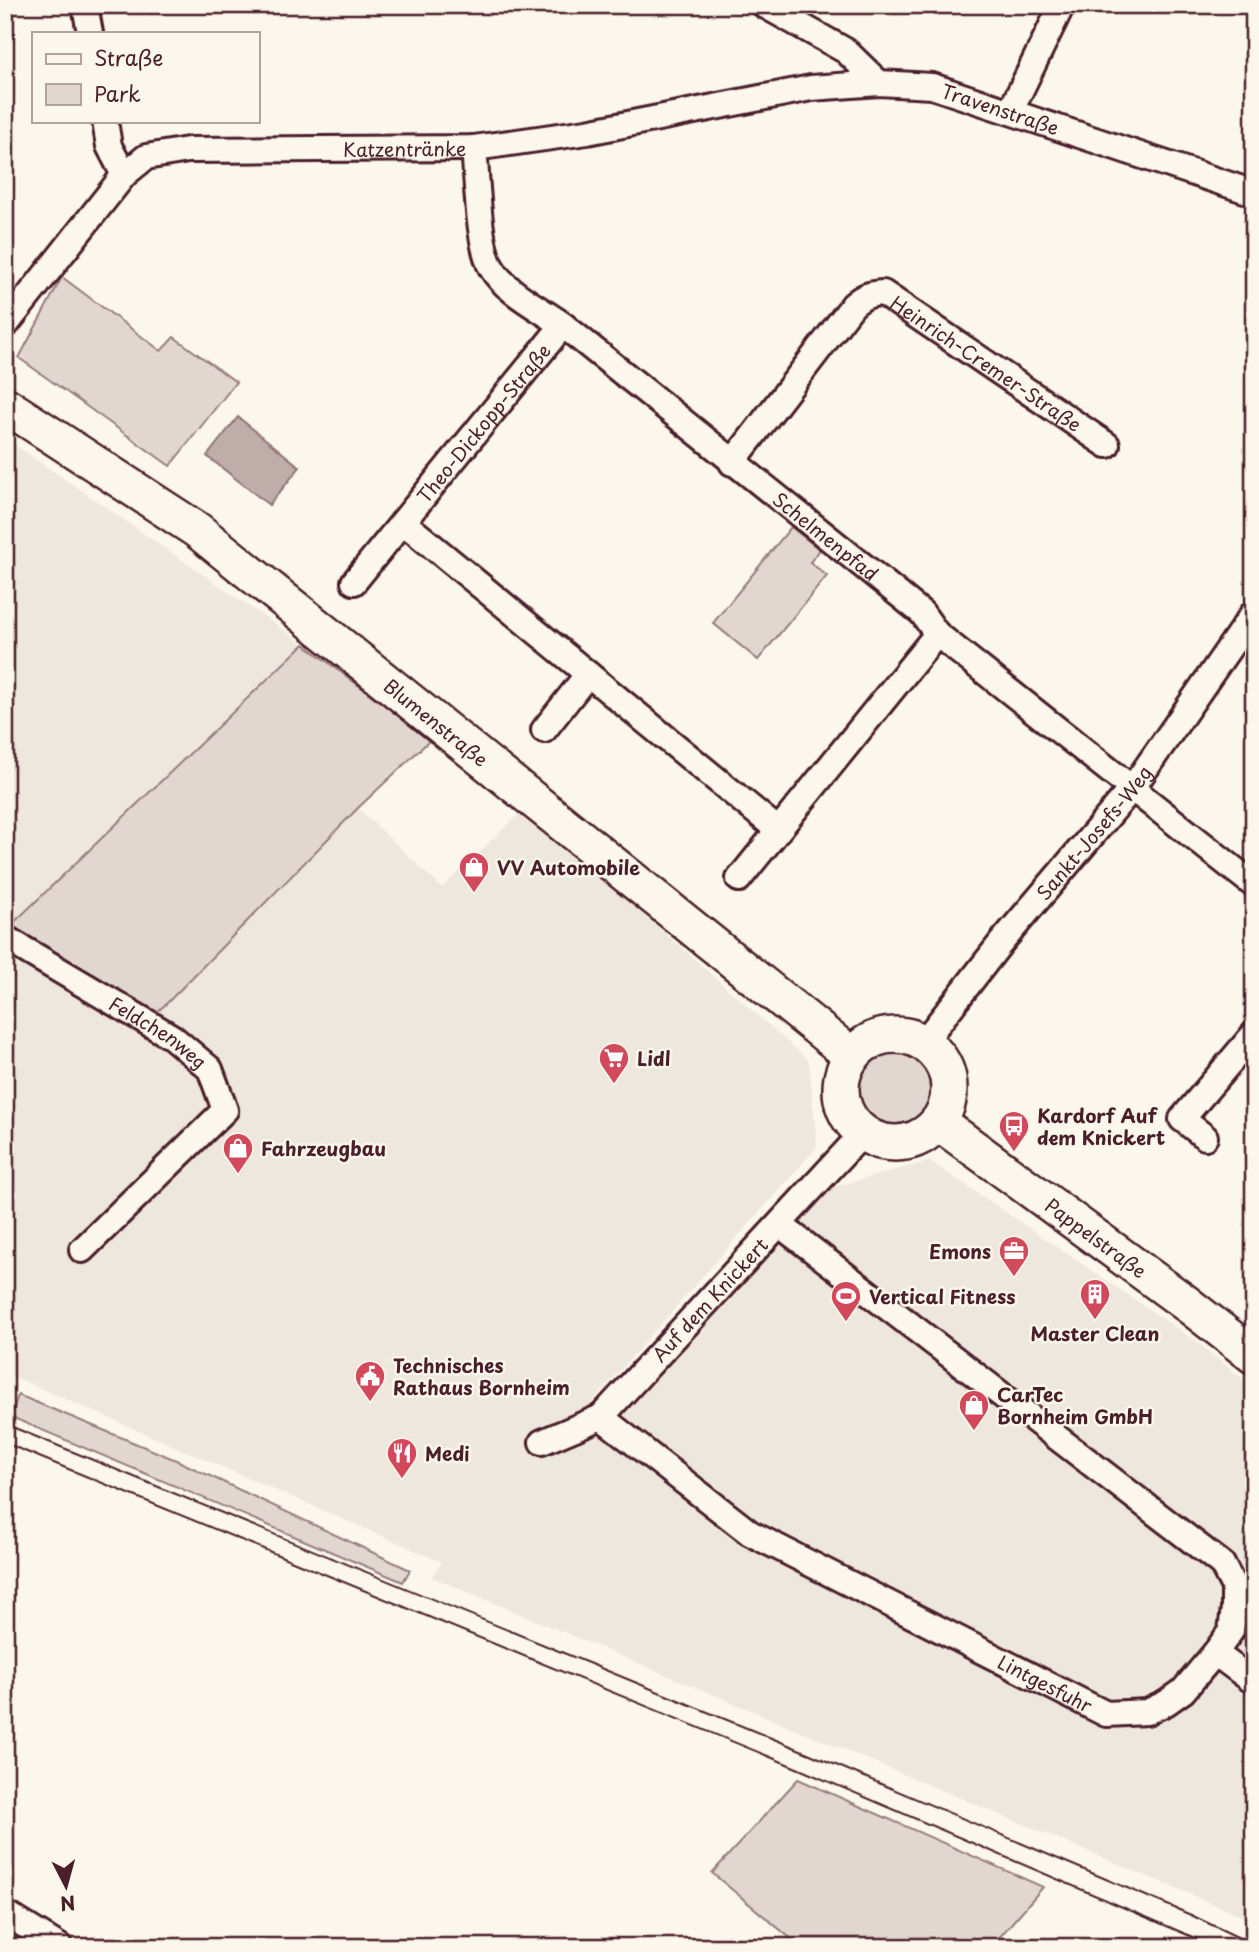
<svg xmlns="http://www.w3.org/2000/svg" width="1259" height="1952" font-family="'Playpen Sans',sans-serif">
<rect width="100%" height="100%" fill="#fbf7ec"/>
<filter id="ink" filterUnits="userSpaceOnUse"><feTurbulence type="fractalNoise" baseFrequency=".0143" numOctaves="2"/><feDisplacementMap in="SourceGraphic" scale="14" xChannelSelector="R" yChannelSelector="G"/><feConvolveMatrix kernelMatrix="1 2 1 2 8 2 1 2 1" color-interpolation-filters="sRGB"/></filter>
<g filter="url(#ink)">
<path fill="#eee7de" d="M5,438L304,644L7,930L155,1014L358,808L442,888L520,813L639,910L809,1061L817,1147L591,1403L616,1418L833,1187L930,1161L1193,1339L1254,1388V1921L432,1577L442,1562L5,1373Z"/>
<g fill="#e2d7d0" stroke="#967b7e" stroke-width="2">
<path d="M62,277L161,351L174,337L236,382L170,466L19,358Z"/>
<path d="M791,527L820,550L810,562L827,576L758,660L713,623Z"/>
<path d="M304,644L430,740L358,808L169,1001L155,1014L6,930Z"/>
<circle cx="893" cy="1087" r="41"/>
<path d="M18,1395L176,1460L410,1570L403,1582L11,1417Z"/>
<path d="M798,1779L1043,1887L991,1947H801L712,1873Z"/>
</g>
<path fill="#bfadaa" stroke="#907477" stroke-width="2" d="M238,417L300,467L269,505L207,456Z"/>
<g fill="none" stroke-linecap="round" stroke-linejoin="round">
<g stroke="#4a1f2b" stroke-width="30">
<g id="minor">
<path d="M85,5L90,33"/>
<path d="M764,5L846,51L879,83"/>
<path d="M1011,110L1062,5"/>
<path d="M105,121L109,146L124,175"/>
<path id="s1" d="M474,148C477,176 478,244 491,267C505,292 541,309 563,325L922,613L937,634L1254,885"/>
<path id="s2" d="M5,326L124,175L146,157L188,150L474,148L587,132L811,88L879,83L932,86L1254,193"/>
<path id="s3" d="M732,463L853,305C863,296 869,294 883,293L1107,445"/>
<path d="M403,522L778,830"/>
<path id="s4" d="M354,582L563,325"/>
<path d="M544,730L588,674"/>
<path d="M739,879L937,634"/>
<path id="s5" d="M5,938L172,1037L210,1069L225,1110L82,1250"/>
<path id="s6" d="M923,1043L1000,944L1133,787L1254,612"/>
<path d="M1205,1137L1182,1119L1254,1034"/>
<path id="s7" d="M601,1417L750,1533L1106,1714L1147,1712L1166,1703L1183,1691L1215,1653L1231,1631L1234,1608V1587L1222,1564L780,1225"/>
<path id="s8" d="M542,1442L601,1417L863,1133"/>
<path d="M1215,1653L1254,1682"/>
<path d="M5,1913L60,1947"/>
</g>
</g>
<g stroke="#4a1f2b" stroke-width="40">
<g id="secondary">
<path id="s9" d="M5,405L197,530L852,1056"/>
<circle cx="895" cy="1089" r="54"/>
<path id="s10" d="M938,1122L1187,1304L1254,1356"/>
</g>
</g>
<use href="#minor" stroke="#fbf7ec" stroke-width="24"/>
<use href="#secondary" stroke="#fbf7ec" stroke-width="35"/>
<g stroke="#4a1f2b" stroke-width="2">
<path d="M5,1424L803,1751L1191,1915L1254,1945"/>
<path d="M5,1443L792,1766L1216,1947"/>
</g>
</g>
</g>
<defs>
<g id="shop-pin" transform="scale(1.575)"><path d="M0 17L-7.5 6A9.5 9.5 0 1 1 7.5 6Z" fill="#d1495b" stroke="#fbf7ec"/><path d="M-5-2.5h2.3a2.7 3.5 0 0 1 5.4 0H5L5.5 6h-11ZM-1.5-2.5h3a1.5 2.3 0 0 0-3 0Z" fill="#fff"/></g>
<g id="supermarket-pin" transform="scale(1.575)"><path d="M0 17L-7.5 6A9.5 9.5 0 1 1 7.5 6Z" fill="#d1495b" stroke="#fbf7ec"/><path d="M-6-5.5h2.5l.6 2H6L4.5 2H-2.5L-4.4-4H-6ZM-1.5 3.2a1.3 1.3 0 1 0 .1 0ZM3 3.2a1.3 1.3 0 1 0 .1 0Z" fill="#fff"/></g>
<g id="bus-pin" transform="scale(1.575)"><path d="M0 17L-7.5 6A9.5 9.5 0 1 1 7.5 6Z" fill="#d1495b" stroke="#fbf7ec"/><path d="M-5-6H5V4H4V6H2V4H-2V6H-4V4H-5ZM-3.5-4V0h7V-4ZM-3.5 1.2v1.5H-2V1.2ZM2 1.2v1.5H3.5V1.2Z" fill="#fff"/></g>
<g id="office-pin" transform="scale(1.575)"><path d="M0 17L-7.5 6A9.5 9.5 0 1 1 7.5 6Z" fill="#d1495b" stroke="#fbf7ec"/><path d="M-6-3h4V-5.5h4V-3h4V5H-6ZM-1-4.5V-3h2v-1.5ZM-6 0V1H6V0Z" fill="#fff"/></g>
<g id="building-pin" transform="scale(1.575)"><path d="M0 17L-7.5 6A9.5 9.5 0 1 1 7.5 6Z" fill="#d1495b" stroke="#fbf7ec"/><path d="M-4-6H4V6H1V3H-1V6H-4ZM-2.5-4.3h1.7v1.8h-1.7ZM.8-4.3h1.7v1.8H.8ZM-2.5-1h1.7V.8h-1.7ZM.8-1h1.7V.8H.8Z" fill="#fff"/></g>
<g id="stadium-pin" transform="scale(1.575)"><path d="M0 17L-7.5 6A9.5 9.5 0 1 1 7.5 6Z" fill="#d1495b" stroke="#fbf7ec"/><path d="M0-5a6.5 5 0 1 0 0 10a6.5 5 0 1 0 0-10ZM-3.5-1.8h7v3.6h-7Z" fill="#fff"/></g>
<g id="civic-pin" transform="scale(1.575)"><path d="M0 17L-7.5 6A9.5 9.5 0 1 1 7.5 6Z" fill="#d1495b" stroke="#fbf7ec"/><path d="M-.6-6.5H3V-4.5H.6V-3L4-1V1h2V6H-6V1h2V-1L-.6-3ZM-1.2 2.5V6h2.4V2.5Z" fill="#fff"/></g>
<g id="restaurant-pin" transform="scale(1.575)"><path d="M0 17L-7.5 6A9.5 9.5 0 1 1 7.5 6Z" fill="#d1495b" stroke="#fbf7ec"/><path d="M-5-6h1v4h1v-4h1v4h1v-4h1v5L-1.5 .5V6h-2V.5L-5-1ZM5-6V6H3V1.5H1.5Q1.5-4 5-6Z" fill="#fff"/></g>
</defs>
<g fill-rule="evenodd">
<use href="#shop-pin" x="474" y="867"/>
<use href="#supermarket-pin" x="614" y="1058"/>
<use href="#bus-pin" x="1014" y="1126"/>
<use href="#shop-pin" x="238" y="1148"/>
<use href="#office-pin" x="1014" y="1251"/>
<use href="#building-pin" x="1095" y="1294"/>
<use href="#stadium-pin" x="846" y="1296"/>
<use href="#civic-pin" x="370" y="1376"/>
<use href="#shop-pin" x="974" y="1405"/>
<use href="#restaurant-pin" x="402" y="1453"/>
</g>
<g text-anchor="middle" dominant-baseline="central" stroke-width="5" stroke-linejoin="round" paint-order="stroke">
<g font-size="19" fill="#4a1f2b" stroke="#fbf7ec">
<text stroke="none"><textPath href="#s2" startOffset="1085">Travenstraße</textPath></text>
<text stroke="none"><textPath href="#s2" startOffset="480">Katzentränke</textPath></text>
<text stroke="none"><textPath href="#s3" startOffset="357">Heinrich-Cremer-Straße</textPath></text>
<text stroke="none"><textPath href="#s4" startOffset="205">Theo-Dickopp-Straße</textPath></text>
<text stroke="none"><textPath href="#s1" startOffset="551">Schelmenpfad</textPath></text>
<text stroke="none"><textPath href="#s9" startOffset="536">Blumenstraße</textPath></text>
<text stroke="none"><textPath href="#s6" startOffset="271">Sankt-Josefs-Weg</textPath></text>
<text stroke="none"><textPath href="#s5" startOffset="180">Feldchenweg</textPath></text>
<text stroke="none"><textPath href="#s10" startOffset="196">Pappelstraße</textPath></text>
<text stroke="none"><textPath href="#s8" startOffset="224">Auf dem Knickert</textPath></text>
<text stroke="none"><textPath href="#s7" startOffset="520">Lintgesfuhr</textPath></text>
</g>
<g font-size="19" font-weight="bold" fill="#4a1f2b" stroke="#fbf7ec" text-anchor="start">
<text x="497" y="867">VV Automobile</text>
<text x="637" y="1058">Lidl</text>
<text x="1037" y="1115">Kardorf Auf<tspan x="1037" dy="22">dem Knickert</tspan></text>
<text x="261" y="1148">Fahrzeugbau</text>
<text x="991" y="1251" text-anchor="end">Emons</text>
<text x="869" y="1296">Vertical Fitness</text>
<text x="1095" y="1333" text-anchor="middle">Master Clean</text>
<text x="393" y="1365">Technisches<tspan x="393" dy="22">Rathaus Bornheim</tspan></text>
<text x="997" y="1394">CarTec<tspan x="997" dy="22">Bornheim GmbH</tspan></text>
<text x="425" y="1453">Medi</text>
</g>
</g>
<rect width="1259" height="1952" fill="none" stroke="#fbf7ec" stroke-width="28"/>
<rect x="14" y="14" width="1231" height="1924" fill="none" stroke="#4a1f2b" stroke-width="2.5" filter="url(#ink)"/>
<rect x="32" y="32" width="228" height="91" fill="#fbf7ec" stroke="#b4a19f" stroke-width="2"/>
<rect x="46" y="54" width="35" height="10" fill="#fbf7ec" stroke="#b4a19f" stroke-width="2"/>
<text x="94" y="66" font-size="21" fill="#4a1f2b">Straße</text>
<rect x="46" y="84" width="35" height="21" fill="#e2d7d0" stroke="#b4a19f" stroke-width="2"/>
<text x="94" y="102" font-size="21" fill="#4a1f2b">Park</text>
<g transform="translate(66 1886) rotate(174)" stroke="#fbf7ec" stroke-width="5" paint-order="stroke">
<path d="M0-5L12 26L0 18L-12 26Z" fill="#4a1f2b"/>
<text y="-10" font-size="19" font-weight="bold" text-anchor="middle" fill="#4a1f2b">N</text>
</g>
</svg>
